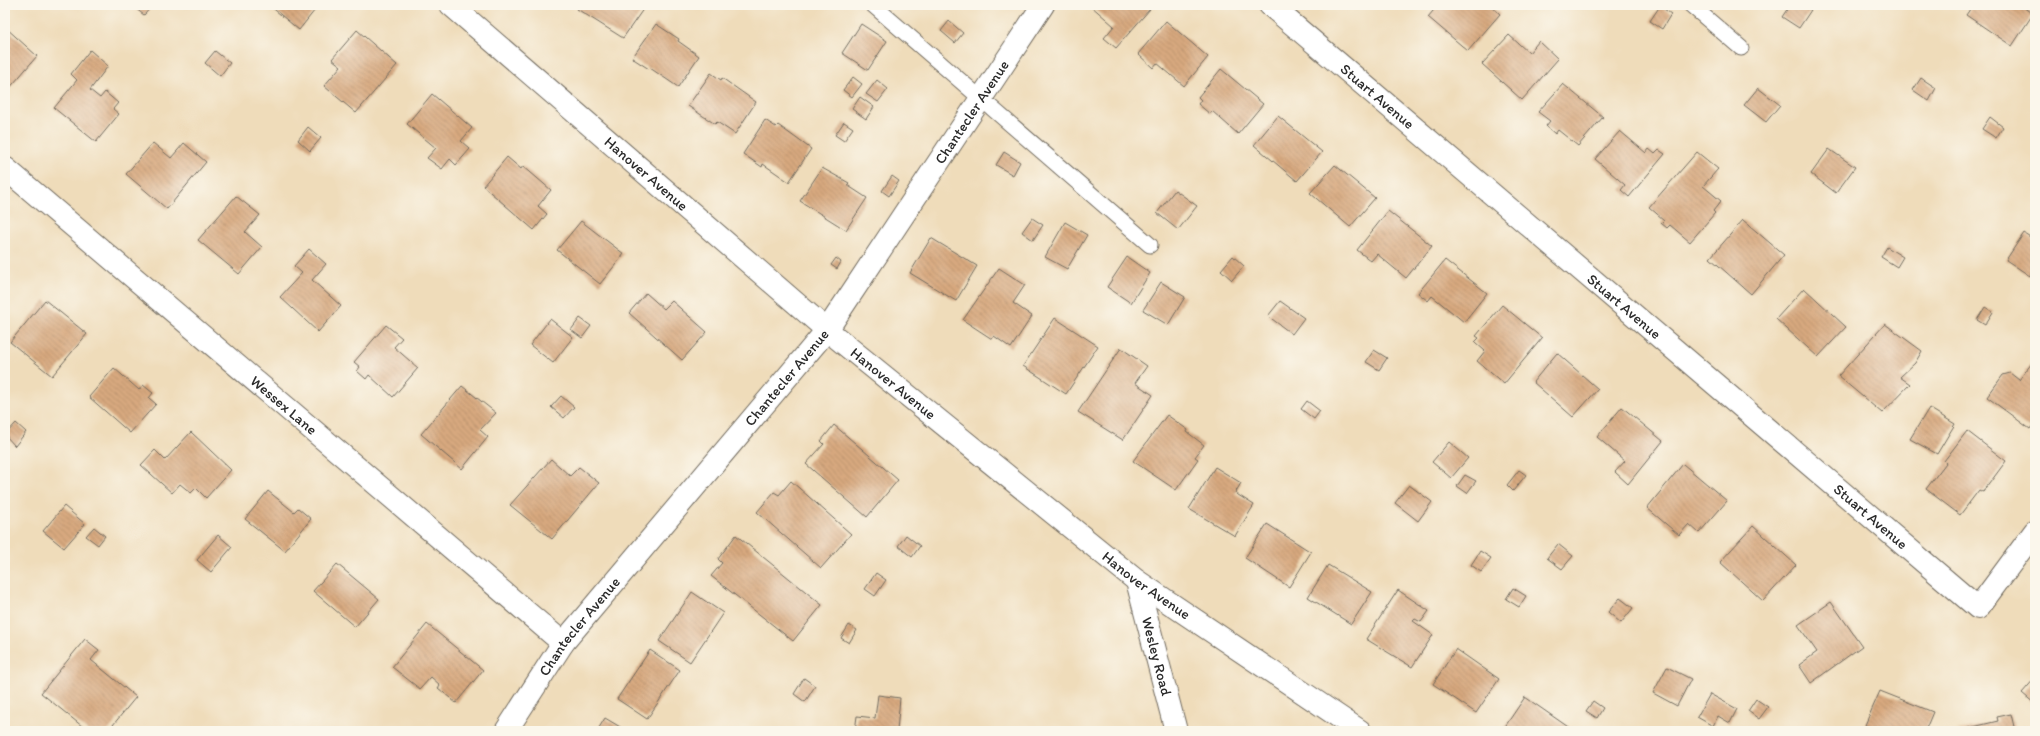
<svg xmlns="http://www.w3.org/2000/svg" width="2040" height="736" font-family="Itim,sans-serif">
<defs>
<pattern id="building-back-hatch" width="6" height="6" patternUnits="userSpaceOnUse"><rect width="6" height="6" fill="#d8a97f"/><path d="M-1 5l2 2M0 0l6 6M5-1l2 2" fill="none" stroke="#af8a68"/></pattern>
</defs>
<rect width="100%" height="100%" fill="#fbf7ec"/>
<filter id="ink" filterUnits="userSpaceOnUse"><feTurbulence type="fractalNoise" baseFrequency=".025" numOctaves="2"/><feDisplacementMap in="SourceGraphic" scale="8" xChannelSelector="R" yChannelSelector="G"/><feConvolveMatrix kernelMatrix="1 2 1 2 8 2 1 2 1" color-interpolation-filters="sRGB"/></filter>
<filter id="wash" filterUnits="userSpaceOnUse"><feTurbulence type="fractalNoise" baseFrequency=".012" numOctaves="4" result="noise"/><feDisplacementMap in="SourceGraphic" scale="16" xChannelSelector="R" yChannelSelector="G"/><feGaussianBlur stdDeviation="0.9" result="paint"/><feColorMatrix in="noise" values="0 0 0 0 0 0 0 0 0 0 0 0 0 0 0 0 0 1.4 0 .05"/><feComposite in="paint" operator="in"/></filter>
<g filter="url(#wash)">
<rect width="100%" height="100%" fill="#efdcba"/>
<g id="blocks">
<g fill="url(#building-back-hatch)">
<path d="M131,5H153L144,15Z"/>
<path d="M269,5H319L299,30Z"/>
<path d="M580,5H646L623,38L577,9Z"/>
<path d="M1090,5H1145L1150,9L1116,48L1104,38L1114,26Z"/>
<path d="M1438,5H1490L1500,14L1468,51L1428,17Z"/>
<path d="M1790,5H1802L1811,10L1799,28L1782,17Z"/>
<path d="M1973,5H2020L2033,14L2012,46L1966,15Z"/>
<path d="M1660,6L1671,14L1662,29L1650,21Z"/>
<path d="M949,21L963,33L955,43L941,31Z"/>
<path d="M1166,21L1208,57L1184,86L1157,63L1153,68L1138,54Z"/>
<path d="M656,24L679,39L678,41L699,56L678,87L650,68L649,69L632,58Z"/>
<path d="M861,24L887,41L868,70L842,53Z"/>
<path d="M5,27L37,56L8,90L5,88Z"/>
<path d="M357,30L397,65L356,113L324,86L341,66L332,59Z"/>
<path d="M1509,35L1529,53L1539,41L1558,59L1522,100L1482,64Z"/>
<path d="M90,50L108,66L90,90L100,98L105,92L118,103L113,109L119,114L96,142L54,108L77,80L71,74Z"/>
<path d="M215,51L230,63L220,76L205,63Z"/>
<path d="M1221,69L1263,104L1238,134L1212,111L1210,114L1198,104L1201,100L1198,97Z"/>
<path d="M711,73L721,80L722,78L756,102L735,134L717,122L715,124L688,106Z"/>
<path d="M853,77L862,84L852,97L843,90Z"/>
<path d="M1921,78L1936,88L1929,101L1913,90Z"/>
<path d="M877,80L888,89L878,102L866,94Z"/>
<path d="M1563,84L1603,117L1578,146L1558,130L1555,134L1546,126L1550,121L1538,112Z"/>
<path d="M1758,88L1780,105L1766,122L1744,105Z"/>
<path d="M432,94L472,128L461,141L470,149L456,165L450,159L442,169L427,158L436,148L407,124Z"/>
<path d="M860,97L874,107L866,119L852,109Z"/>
<path d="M1278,116L1322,152L1297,181L1254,145Z"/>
<path d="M1990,117L2003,127L1996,138L1982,129Z"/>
<path d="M765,120L776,127L778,125L811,149L789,182L763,164L762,167L743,154Z"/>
<path d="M844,122L853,128L844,141L835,135Z"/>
<path d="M308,127L321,138L310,151L298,140Z"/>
<path d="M1620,131L1646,153L1649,149L1655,154L1659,150L1665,154L1629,197L1621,190L1625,185L1595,159Z"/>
<path d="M153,143L171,158L184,143L206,162L167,209L126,174Z"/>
<path d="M1829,149L1855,167L1836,193L1811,174Z"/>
<path d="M1004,152L1020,162L1013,175L996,165Z"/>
<path d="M1697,152L1718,169L1703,186L1721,201L1713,211L1715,213L1690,242L1670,225L1667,228L1661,223L1664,220L1649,207Z"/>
<path d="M507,157L521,169L523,166L551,190L538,206L547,214L534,230L483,186Z"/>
<path d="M1335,165L1375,198L1350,227L1310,193Z"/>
<path d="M822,168L849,183L847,185L867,198L846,230L800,201Z"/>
<path d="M892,176L899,181L889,196L882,191Z"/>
<path d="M1175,190L1197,206L1178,230L1157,213Z"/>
<path d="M236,196L260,215L245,232L262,247L239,274L198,240Z"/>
<path d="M1388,211L1432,246L1406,278L1377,254L1371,261L1357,250Z"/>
<path d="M1032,218L1043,225L1033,240L1022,232Z"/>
<path d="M1743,220L1784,255L1751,294L1710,258Z"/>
<path d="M581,221L624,254L600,284L557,250Z"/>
<path d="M1065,222L1087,235L1067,269L1045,257Z"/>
<path d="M2024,233L2035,240V273L2032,271L2030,276L2006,260Z"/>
<path d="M931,238L977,266L956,301L910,273Z"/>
<path d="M1887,247L1903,257L1897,267L1881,257Z"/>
<path d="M309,249L326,264L312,280L341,306L318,332L280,297L302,273L294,266Z"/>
<path d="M1233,256L1244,266L1232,280L1221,270Z"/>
<path d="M1127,257L1150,273L1131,303L1107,287Z"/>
<path d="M836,258L841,262L837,269L831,265Z"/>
<path d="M1445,260L1487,293L1464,322L1432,296L1428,301L1418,293Z"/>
<path d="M999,268L1025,285L1013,303L1032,316L1011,348L994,336L992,339L963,320Z"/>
<path d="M1161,282L1185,297L1168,325L1143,310Z"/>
<path d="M1804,288L1846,327L1818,357L1776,319Z"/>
<path d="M646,293L664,309L672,301L707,332L682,360L629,313Z"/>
<path d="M45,300L87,334L52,376L10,342Z"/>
<path d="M1280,301L1304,318L1292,334L1268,316Z"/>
<path d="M1502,305L1542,338L1504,384L1477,361L1485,351L1475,342L1479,338L1476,336Z"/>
<path d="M1985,307L1993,312L1985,325L1977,320Z"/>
<path d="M580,318L591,326L582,338L571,330Z"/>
<path d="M1055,318L1098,346L1066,394L1023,366Z"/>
<path d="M550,319L573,337L553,363L530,345Z"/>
<path d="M1885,324L1922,351L1915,363L1900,377L1910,384L1882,413L1838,376Z"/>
<path d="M386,325L402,338L394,347L418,368L393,397L369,375L366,379L357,371L360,367L354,362Z"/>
<path d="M1121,348L1147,366L1135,383L1153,395L1123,440L1078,412Z"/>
<path d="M1374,350L1387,358L1379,370L1366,362Z"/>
<path d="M1557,353L1598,389L1573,417L1533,382Z"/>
<path d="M2035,359V422L2030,429L1987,397L2003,375L2010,373L2019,380Z"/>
<path d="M114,368L139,390L143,385L153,393L149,398L156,404L130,433L89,397Z"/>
<path d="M462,386L496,413L480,430L488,437L462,469L421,434Z"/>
<path d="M561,396L574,407L564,418L551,407Z"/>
<path d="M1307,401L1320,411L1314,419L1301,409Z"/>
<path d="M1622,407L1663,441L1628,484L1615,472L1625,461L1597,437Z"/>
<path d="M1929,408L1955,424L1937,454L1910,439Z"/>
<path d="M1167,415L1188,430L1187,432L1204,445L1195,457L1198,459L1176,490L1133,461Z"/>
<path d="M16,423L26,432L15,446L5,435Z"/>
<path d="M834,425L898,480L867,517L806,464L824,444L821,441Z"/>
<path d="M1967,431L2006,461L1983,492L1979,490L1960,515L1926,489L1946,463L1944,461Z"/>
<path d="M191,432L231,470L206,498L196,488L191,493L180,484L172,493L141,465L155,450L165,460Z"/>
<path d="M1449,442L1468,458L1451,478L1432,462Z"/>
<path d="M551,459L570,476L579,467L599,483L552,539L510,505Z"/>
<path d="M1683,464L1727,501L1699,533L1689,524L1679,535L1647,508Z"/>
<path d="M1215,467L1241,483L1235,493L1254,505L1235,536L1189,509Z"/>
<path d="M1519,470L1526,475L1513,491L1507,485Z"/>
<path d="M1465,475L1476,481L1467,493L1457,486Z"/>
<path d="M791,481L851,534L821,568L757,512L774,492L779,495Z"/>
<path d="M1409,485L1432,502L1418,521L1395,503Z"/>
<path d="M268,491L294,512L298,508L311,519L285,551L245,519Z"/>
<path d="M64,506L85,524L64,548L43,531Z"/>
<path d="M1267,524L1311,552L1289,587L1245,558Z"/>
<path d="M1753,526L1796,565L1763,601L1720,562Z"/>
<path d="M94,527L105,536L98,545L86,536Z"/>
<path d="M218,535L232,547L211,572L197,560Z"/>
<path d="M736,535L822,605L793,641L711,576L722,563L718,559Z"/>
<path d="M906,535L920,546L912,557L898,546Z"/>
<path d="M1558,544L1573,556L1562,569L1547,558Z"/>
<path d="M1480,551L1491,558L1481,572L1471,565Z"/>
<path d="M337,564L379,599L355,627L313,591Z"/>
<path d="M1328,565L1372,592L1351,624L1308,597Z"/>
<path d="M876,573L886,580L875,596L865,589Z"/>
<path d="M1513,588L1526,596L1519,607L1506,599Z"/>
<path d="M1398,590L1429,611L1421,622L1415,619L1413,621L1433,635L1412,667L1366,639Z"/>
<path d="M692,592L723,613L690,662L659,641Z"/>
<path d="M1620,598L1633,608L1621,623L1608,612Z"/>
<path d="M1831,602L1862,646L1811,683L1799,665L1817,652L1798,625Z"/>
<path d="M427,624L483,670L456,703L438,688L440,685L431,677L420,689L392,667Z"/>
<path d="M849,625L857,630L849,643L841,638Z"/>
<path d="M85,639L99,650L91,660L136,697L108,731H88L41,693Z"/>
<path d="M1456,649L1499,679L1476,713L1433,684Z"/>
<path d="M650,650L680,670L647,719L617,699Z"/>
<path d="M1667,667L1691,679L1677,706L1653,693Z"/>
<path d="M804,678L815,686L805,702L794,694Z"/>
<path d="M2035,678V704L2022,693Z"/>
<path d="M1880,691L1933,712L1925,731H1879L1865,725Z"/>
<path d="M1710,694L1737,709L1730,723L1718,716L1713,726L1697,717Z"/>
<path d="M878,695L900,698L897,731H855L857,716L875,718Z"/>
<path d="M1525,697L1574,731H1502Z"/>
<path d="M1756,699L1768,707L1759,719L1748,711Z"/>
<path d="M1593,701L1603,708L1597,718L1586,711Z"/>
<path d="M2011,714L2015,731H1956L1998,721L1997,717Z"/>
<path d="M605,718L627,731H597Z"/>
</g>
</g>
</g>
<g filter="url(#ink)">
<use href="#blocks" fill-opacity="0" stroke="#70695d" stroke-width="1"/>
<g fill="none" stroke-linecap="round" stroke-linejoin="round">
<g stroke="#70695d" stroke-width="17">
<g id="lane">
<path d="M873,5L1150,245"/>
<path d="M1691,5L1741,48"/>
</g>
</g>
<g stroke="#70695d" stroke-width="24">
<g id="street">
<path id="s1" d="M451,5L827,330L1137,581L1360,731"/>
<path id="s2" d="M1270,5L1978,608L2035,531"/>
<path id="s3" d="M5,168L563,643"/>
<path id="s4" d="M1137,581L1176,731"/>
<path id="s5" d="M506,731L563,643L827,330L1043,5"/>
</g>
</g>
<use href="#lane" stroke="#fff" stroke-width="15"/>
<use href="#street" stroke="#fff" stroke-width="22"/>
</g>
</g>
<g text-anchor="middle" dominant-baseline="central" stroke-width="4" stroke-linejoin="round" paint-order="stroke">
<g font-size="15" fill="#2b2b2b" stroke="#fbf7ec">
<text stroke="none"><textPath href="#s2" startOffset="141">Stuart Avenue</textPath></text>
<text stroke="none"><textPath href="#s5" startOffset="776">Chantecler Avenue</textPath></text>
<text stroke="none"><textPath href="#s1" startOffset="258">Hanover Avenue</textPath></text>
<text stroke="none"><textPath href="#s2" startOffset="465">Stuart Avenue</textPath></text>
<text stroke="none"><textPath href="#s5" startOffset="452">Chantecler Avenue</textPath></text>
<text stroke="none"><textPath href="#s1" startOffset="582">Hanover Avenue</textPath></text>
<text stroke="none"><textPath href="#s3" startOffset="366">Wessex Lane</textPath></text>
<text stroke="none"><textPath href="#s2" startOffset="789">Stuart Avenue</textPath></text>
<text stroke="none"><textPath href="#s1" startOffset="906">Hanover Avenue</textPath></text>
<text stroke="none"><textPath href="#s5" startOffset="128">Chantecler Avenue</textPath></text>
<text stroke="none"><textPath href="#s4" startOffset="78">Wesley Road</textPath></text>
</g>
</g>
<rect width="2040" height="736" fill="none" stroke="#fbf7ec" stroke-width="20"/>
</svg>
